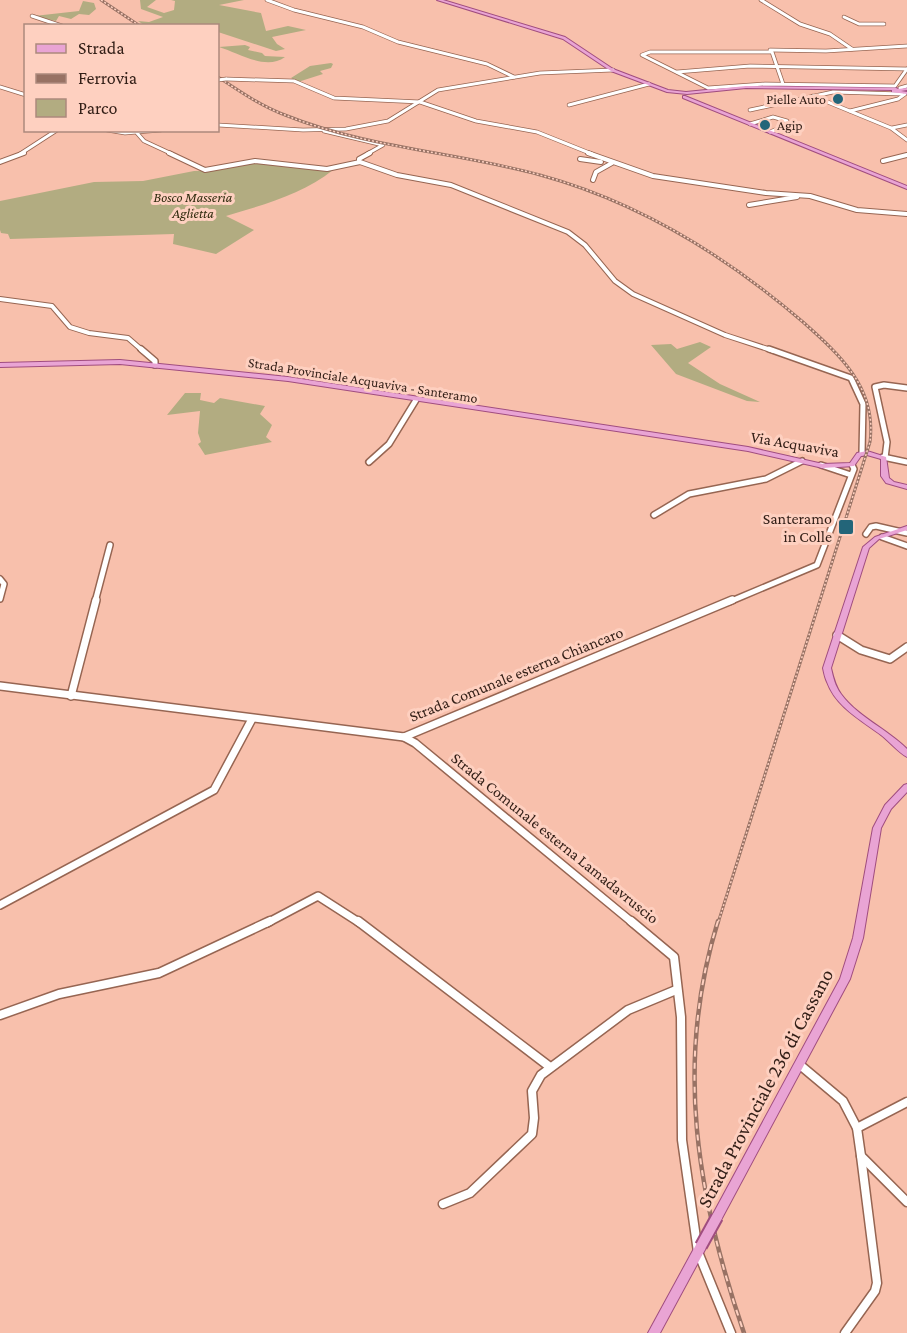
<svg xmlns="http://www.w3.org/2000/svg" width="907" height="1333" font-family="'Crimson Pro',serif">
<rect width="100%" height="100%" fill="#f8c0ac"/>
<g fill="#b2ac81">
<path d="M140,0H156L147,7L164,13L174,10L175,1L171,0H244L219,5L261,13L266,31L288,26L306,30L272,37L277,44L285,49L276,51L218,32V26L144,25L138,21L149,22L163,17L141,9Z"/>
<path d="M83,1L94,3L96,9L89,15L79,14L71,19L59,16L56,21L34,16L79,11Z"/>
<path d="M245,45L250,47L248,50L262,53L265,56L285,57C266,71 239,53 219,47Z"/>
<path d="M331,63L333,64L331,68L320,71L323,74L298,82L291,78L310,66Z"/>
<path d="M256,161L333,170C303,194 263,205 226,216L254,230L216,254L173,244L174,234L10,239L8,234L1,233L0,230V201L94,182L143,181L194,171L221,170Z"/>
<path d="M700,342L711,347L688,363L720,384L760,402L747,401L676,374L651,345L671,344L677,349Z"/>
<path d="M185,393H201L200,400L214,403L220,398L265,406L260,414L272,425L266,437L272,442L205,455L198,444L201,442L198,433L200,411L167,415Z"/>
</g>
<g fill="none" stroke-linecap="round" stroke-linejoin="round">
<g stroke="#966552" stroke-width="4.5">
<g id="minor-far4">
<path d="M267,0L294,10L363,27L398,42L487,64L514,77"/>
<path d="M761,0L800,24L830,34L852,49"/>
<path d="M32,16L62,26"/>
<path d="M844,17L859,24H884"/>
<path d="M770,50L826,51L907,46"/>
<path d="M677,72L750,66L907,69"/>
<path d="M226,79L294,81L334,98L420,102L476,121L537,132L592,154"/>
<path d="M783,84L772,52H650L642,55L708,88L765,84L895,86L907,69"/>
<path d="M0,87L26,95"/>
<path d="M900,88L907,86"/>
<path d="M813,96L891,128L907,140"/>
<path d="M569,105L649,84"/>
<path d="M750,110L833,92L902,94"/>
<path d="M850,111L898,99L905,94"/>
<path d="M750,124L773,117L787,121V125L770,132"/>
<path d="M218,125L303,130L346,129L388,121L438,90L540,73L613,70"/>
<path d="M892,128L907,125"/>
<path d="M107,130L125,133L161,130"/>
<path d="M324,131L383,145L367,154"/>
<path d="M137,133L144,141L172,154"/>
<path d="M20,154L57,130"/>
</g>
</g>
<g stroke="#966552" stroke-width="6">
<g id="minor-far3">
<path d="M169,153L205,170L255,161L327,169L360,162L397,175L451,185L568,232L585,245L615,281L633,294L725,335L774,351"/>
<path d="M588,153L653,176L766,193L810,196L857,210L907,214"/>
<path d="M580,159L601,162"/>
<path d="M883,161L907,155"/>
<path d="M0,162L24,153"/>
<path d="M359,162V159L370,153"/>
<path d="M593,180L596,172L612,163"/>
<path d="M749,205L797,197"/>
<path d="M0,299L52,306L70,327L89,333L128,338L143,351"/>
</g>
</g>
<g stroke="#966552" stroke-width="8">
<g id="minor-far2">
<path d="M141,349L155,361V365"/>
<path d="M769,349L851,378L863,404L862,453"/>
<path d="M883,457L907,462"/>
<path d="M885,458L887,442L875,387L884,385L907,388"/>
<path d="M369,462L389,444L416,400"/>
<path d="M821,465L851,475"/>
<path d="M654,515L689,494L766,479L802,461"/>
<path d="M866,534L871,527L876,526L907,533"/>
<path d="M882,537L907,546"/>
<path d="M0,579L4,584L0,599"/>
<path d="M95,602L110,545"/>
<path d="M729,602L817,565L854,469L852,465"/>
</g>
</g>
<g stroke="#966552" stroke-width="10">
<g id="minor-far1">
<path d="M837,635L861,650L890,659L907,647"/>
<path d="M0,686L404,737L732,600"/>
<path d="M71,696L96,600"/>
<path d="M404,737L415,743L633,923"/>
<path d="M0,905L214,790L252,719"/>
<path d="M267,923L318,896L360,923"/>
</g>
</g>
<g stroke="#966552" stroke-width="11">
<g id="minor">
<path d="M358,921L550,1067"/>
<path d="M631,921L674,957L681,1017L682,1140L698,1252L731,1333"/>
<path d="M0,1015L59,994L159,973L270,921"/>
<path d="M800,1065L843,1101L857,1128L861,1156L907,1202"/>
<path d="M857,1128L907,1102"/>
<path d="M443,1204L470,1193L532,1134L534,1118L532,1091L541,1075L628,1010L676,990"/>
<path d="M845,1333L875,1291L877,1283L861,1156"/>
</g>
</g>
<g stroke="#a04d7f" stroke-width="2">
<g id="major">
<path d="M437,0H443L565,37L613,69L668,90L686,92L746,86L896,88L898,89L907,88V90L901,91L907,92V94L892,92V90L746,88L687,94L667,92L611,71L563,39Z"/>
<path d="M683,96H685L907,186V189L683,98Z"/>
<path d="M120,360L288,377L748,447L823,464L850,463L857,453L867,451L886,457L889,478L894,482L907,485V489L886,483L881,476V459L867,455L861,456L854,466L823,468L748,451L288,381L120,364L0,367V363Z"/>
<path d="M907,526V530L879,539L869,548L831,668C833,677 835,686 841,694C858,717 887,729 907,749V757C898,752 890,742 881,735C861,720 836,707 827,682C825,678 824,673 823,668L863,547L875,537Z"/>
<path d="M907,784V792L891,809L881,828L863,938L850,979L721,1220L717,1222L713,1220L712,1217L713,1214L840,979L853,938L873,828L885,805L904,785Z"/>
<path d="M701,1241L705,1243L707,1246L660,1333H648L697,1243Z"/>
</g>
</g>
<use href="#minor-far4" stroke="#fff" stroke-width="3"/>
<use href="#minor-far3" stroke="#fff" stroke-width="4"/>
<use href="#minor-far2" stroke="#fff" stroke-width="5"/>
<use href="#minor-far1" stroke="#fff" stroke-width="7"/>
<use href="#minor" stroke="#fff" stroke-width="8"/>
<use href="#major" fill="#e9a4d4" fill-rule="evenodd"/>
<g stroke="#987264" stroke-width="3">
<g id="rail-far1">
<path d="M101,0L140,26"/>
<path d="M218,77C239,91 261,106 285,115C367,148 456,152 540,175C639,202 726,256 803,322C840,355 877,388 870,442L718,923"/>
</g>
</g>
<g stroke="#987264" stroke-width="4.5">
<path id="rail" d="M718,921C674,1063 697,1196 744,1333"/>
</g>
<use href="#rail-far1" stroke="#fed0c0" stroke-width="1.5" stroke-dasharray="2" stroke-linecap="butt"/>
<use href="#rail" stroke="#fed0c0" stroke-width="2" stroke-dasharray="6" stroke-linecap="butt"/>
<g stroke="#966552" stroke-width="4.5" stroke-linecap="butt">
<path id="minor-bridge" d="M218,80L226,79"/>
</g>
<g stroke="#a04d7f" stroke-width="14" stroke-linecap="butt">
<path id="major-bridge" d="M701,1246L717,1217"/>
</g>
<use href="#minor-bridge" stroke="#fff" stroke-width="3"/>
<use href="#major-bridge" stroke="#e9a4d4" stroke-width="10"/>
</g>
<g fill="#236579" stroke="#fed0c0" stroke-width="2">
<circle cx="838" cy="99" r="6"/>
<circle cx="765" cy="125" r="6"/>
<rect x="838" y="519" width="16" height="16" rx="3"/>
</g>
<g text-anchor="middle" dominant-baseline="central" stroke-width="6" stroke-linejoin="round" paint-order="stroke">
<g font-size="14" fill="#321e16" stroke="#fed0c0" text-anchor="end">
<text x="826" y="99">Pielle Auto</text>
<text x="777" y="125" text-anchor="start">Agip</text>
</g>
<g font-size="14" font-style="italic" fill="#2f2a0d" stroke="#fed0c0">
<text x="193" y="197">Bosco Masseria<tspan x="193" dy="16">Aglietta</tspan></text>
</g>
<g font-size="14" fill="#321e16" stroke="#fed0c0">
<text transform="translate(363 380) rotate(9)">Strada Provinciale Acquaviva - Santeramo</text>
</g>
<g font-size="16" fill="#321e16" stroke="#fed0c0">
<text transform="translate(795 444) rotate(10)">Via Acquaviva</text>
<text transform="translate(516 674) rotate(-22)">Strada Comunale esterna Chiancaro</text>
<text transform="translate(555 838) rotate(39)">Strada Comunale esterna Lamadavruscio</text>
</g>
<g font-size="16" fill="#321e16" stroke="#fed0c0" text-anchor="end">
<text x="832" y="518">Santeramo<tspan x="832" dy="18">in Colle</tspan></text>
</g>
<g font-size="20" fill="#321e16" stroke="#fed0c0">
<text transform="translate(765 1088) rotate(-62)">Strada Provinciale 236 di Cassano</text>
</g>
</g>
<rect x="24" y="24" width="195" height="108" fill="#fed0c0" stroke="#ac897c" stroke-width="1.5"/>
<rect x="36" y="44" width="30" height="9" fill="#e9a4d4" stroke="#ac897c" stroke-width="1.5"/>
<text x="78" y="54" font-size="18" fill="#321e16">Strada</text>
<rect x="36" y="74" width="30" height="9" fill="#987264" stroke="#ac897c" stroke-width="1.5"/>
<text x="78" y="84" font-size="18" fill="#321e16">Ferrovia</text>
<rect x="36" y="99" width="30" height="18" fill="#b2ac81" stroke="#ac897c" stroke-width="1.5"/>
<text x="78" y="114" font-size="18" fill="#321e16">Parco</text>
</svg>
